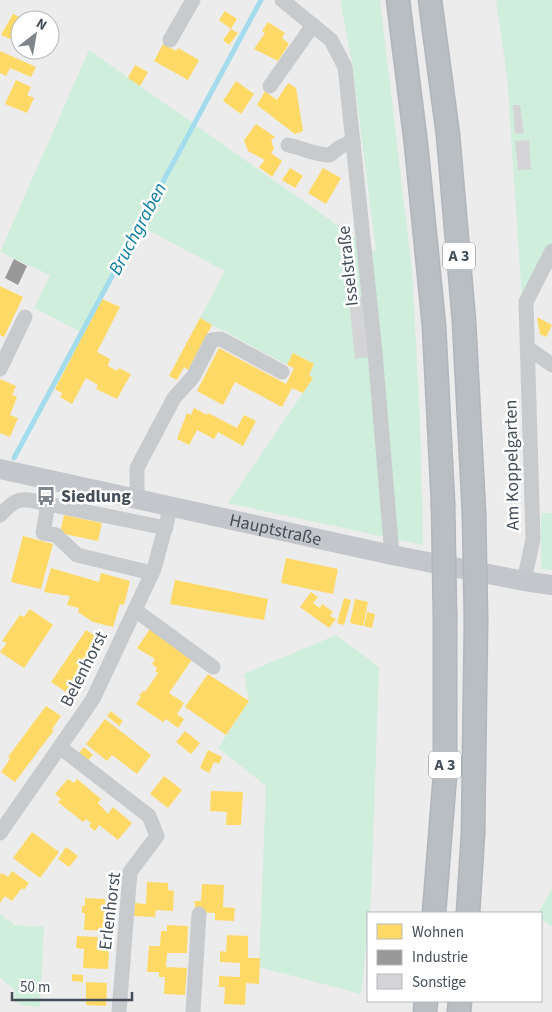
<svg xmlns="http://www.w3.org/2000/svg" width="552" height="1012" font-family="'Source Sans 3',sans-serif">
<rect width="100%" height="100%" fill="#edecec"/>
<g fill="#cfeedb">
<path d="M340,0H380L412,271L420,420L423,545L396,539L371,252L376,250L352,63Z"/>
<path d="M496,0H552V242L522,299L507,75Z"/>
<path d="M89,50L357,239L385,537L228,503L313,378L309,375L314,364L293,353L287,365L200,318L225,271L140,226L83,333L34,308L50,275L0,252Z"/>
<path d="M541,513H552V570L541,569Z"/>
<path d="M336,635L379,667L371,901L361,994L259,967L266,786L218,748L249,701L244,674Z"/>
<path d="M552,888V927L541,919V913H538Z"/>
<path d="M0,914L15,925L44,927L40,1007L21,1005L15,1001L14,989L0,978Z"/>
</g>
<g fill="#ffd966">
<path d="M225,11L237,19L231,29L238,33L229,45L223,40L231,29L219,20Z"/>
<path d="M13,14L26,20H20V43L1,35Z"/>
<path d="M268,22L285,33L282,38L289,44L278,61L254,49L265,33L262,31Z"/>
<path d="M163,44L176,51L178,48L199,60L188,80L154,61Z"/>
<path d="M0,51L36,67L31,77L10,68L6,76L0,73Z"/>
<path d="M135,65L148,72L140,86L128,78Z"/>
<path d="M16,80L31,87L27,95L34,98L27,113L5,104Z"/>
<path d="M236,81L254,94L241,114L223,101Z"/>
<path d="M288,83L296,88L303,131L295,134L257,105L265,91L277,100Z"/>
<path d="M256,124L275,137L271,140L274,149L271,153L282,161L272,177L259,167L265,160L248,151L244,140Z"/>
<path d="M290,168L303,176L295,188L282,180Z"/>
<path d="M323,168L341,178L326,204L308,193Z"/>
<path d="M0,286L23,297L4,337L0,335Z"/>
<path d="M102,299L120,307L97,352L110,359L108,366L117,371L119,368L131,374L117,399L96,389L98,385L86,378L72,404L60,397L62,393L55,389Z"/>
<path d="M537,317L552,325L546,337L540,334Z"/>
<path d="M200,318L212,325L188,370L184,367L177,380L169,376Z"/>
<path d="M219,348L286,384L294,368L287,365L293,353L314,364L309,375L313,378L303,393L292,388L282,407L235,382L223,405L197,391Z"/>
<path d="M0,379L16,386L12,395L17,397L10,415L18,418L10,437L0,433Z"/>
<path d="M194,408L207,415L208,413L237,428L244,415L256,421L243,446L218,432L214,439L197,430L189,445L177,439L187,413L191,415Z"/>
<path d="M64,515L102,523L98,541L60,533Z"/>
<path d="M23,536L53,544L41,589L11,582Z"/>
<path d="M286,558L338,569L333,594L281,583Z"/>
<path d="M51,568L99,582L101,573L130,581L124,605L120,604L113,627L93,622L78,612L79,608L67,605L70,596L44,592Z"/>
<path d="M175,580L268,599L264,620L170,604Z"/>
<path d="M311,592L318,597L313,603L320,608L322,604L333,612L330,616L336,619L329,628L300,607Z"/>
<path d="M344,598L351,600L344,625L337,623Z"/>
<path d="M355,599L368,602L363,626L350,623Z"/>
<path d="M30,609L53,625L24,668L0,652L7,643L2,641L20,615L24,617Z"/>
<path d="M367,612L375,614L372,628L364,626Z"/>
<path d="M150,629L193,658L169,693L184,703L177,714L184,719L178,728L166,719L163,722L136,704L141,697L139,696L143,691L145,692L158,673L155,671L157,668L152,664L155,659L137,648Z"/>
<path d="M86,630L100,639L91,651L96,654L69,694L51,682Z"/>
<path d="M208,674L249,701L226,735L185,707Z"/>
<path d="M46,706L61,716L52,729L54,730L15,782L1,772L10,759L8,757Z"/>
<path d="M111,711L123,721L119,726L107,716Z"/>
<path d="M105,719L151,755L137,774L112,755L107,761L86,744Z"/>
<path d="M185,731L200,743L191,754L176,742Z"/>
<path d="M84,747L93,755L88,760L79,753Z"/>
<path d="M208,750L222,757L219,764L214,762L209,773L200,768Z"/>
<path d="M164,776L182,790L168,808L150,794Z"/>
<path d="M68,779L74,783L77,779L101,799L98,803L108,814L113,807L132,823L118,840L99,825L95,831L89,826L91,823L86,819L83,822L58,802L61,799L55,794Z"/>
<path d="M211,791L243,792L241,825H226L227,812L210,811Z"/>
<path d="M32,832L59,852L40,878L13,858Z"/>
<path d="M66,847L78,856L69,867L58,859Z"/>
<path d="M12,871L29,883L24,890L22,888L12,901L5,896L0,903V875L2,873L8,877Z"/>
<path d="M147,882L168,883V890L174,891L173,911L156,910L155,917L134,916L135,903L146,904Z"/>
<path d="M202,884L224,885L223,907L235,908L234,921L215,920V913L195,912V901H201Z"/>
<path d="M85,898L105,899V910L111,911L110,931L84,930L85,913H82V906H85Z"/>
<path d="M167,925L188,926L187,953H167L166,967L187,968L185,995L164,994L165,977H159V972H147L149,946H160L161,931H167Z"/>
<path d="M227,935L248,936V958H260L259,984L246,983L245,1005L224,1004L225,987H219V976L240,977V963L220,962V951L226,952Z"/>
<path d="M77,936L98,937L97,947L109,948L108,969L83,968L84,949L76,948Z"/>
<path d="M72,974L83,975V982L72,981Z"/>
<path d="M86,982L107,983L106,1006L86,1005Z"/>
</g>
<path fill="#999" d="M14,259L27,266L18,285L5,278Z"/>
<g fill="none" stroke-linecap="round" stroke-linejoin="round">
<path stroke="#a2dced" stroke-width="5" d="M14,458L261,0"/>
</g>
<g fill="#d4d4d7">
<path d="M513,105H520L524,133L515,134Z"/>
<path d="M529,140L531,169L518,170L515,141Z"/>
<path d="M362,297L368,357L355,359L349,298Z"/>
</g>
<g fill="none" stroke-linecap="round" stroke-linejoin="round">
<g stroke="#b0b6bc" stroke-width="25">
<g id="highway">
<path d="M398,0L416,144L434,326L443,503"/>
<path d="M430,0L448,135L464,321L474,513"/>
<path d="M434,913L445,775V616"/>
<path d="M468,913L473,834L476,621"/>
<path d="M425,1012L426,1001"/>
<path d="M459,1012L460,1001"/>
</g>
</g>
<g stroke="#c8cbcd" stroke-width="15">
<path d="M282,0L331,40L345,67L375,352L392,555"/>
<path d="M170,40L193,0"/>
<path d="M270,86L313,25"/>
<path d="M288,145C303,148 315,155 330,155L340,147L353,141"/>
<path d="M528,348L552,365"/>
<path d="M0,369L25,317"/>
<path d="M137,499V468L174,398L193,377L212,340L221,339L282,372"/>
<path d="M48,504L166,528"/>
<path d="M0,515C20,494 22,499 48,504L43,533L56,535L77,555L152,573"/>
<path d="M524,581L533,539L526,302L552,251"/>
<path d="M135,610L213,667"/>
<path d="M61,748L149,816L157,836L130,872L119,1012"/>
<path d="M0,833L93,699L154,569L171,506"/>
<path d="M193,1012L199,914"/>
</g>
<path stroke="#c3c7cc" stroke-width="20" id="s1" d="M0,469L392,555L524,581L552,585"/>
<use href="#highway" stroke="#b9bec3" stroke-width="22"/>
<g stroke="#b0b6bc" stroke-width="25" stroke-linecap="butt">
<g id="highway-bridge">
<path d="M443,503L445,616"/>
<path d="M474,513L476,621"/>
</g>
</g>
<use href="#highway-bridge" stroke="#b9bec3" stroke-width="22"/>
</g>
<defs>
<g id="bus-bare" transform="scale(1.5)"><path d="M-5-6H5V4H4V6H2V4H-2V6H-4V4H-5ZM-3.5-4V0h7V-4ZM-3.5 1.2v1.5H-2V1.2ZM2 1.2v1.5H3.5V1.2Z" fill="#7e858c" stroke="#fff" stroke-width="2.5" paint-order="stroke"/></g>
</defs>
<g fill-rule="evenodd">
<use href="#bus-bare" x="46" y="496"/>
</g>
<g text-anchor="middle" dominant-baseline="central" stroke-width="5" stroke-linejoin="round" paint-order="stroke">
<g fill="#fff" stroke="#7b838b" stroke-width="1">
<rect x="443" y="242.5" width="32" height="27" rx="4"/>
<rect x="429" y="751.5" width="32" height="27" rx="4"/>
</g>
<g font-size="16" font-weight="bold" fill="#434e59">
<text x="459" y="256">A 3</text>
<text x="445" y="765">A 3</text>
</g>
<g font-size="18" fill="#434e59" stroke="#fff">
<text transform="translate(348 266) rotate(-96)">Isselstraße</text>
<text transform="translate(512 465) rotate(-91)">Am Koppelgarten</text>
<text stroke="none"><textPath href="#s1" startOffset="282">Hauptstraße</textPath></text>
<text transform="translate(84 669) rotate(-63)">Belenhorst</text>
<text transform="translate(110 911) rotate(-83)">Erlenhorst</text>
</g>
<g font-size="18" font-weight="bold" fill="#434e59" stroke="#fff" text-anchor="start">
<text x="61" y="496">Siedlung</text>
</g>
<g font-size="19" font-style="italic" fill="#087ca0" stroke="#fff">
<text transform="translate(138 229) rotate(-62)">Bruchgraben</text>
</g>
</g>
<rect x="367" y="912" width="175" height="90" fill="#ffffff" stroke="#b4b8bd"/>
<rect x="377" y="924" width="25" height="15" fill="#ffd966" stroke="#b4b8bd"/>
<text x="412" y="937" font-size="15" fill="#434e59">Wohnen</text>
<rect x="377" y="950" width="25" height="15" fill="#999999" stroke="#b4b8bd"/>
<text x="412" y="962" font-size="15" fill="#434e59">Industrie</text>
<rect x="377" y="974" width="25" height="15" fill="#d4d4d7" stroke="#b4b8bd"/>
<text x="412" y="987" font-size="15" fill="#434e59">Sonstige</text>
<g transform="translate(35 35) rotate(31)"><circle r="24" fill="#ffffff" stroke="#b4b8bd"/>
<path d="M0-4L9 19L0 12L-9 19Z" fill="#7e858c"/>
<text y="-8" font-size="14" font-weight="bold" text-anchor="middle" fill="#434e59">N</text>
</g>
<path d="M12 992v8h120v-8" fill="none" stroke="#434e59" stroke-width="2.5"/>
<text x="20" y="992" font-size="15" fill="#434e59" stroke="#ffffff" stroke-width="4" paint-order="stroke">50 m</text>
</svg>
